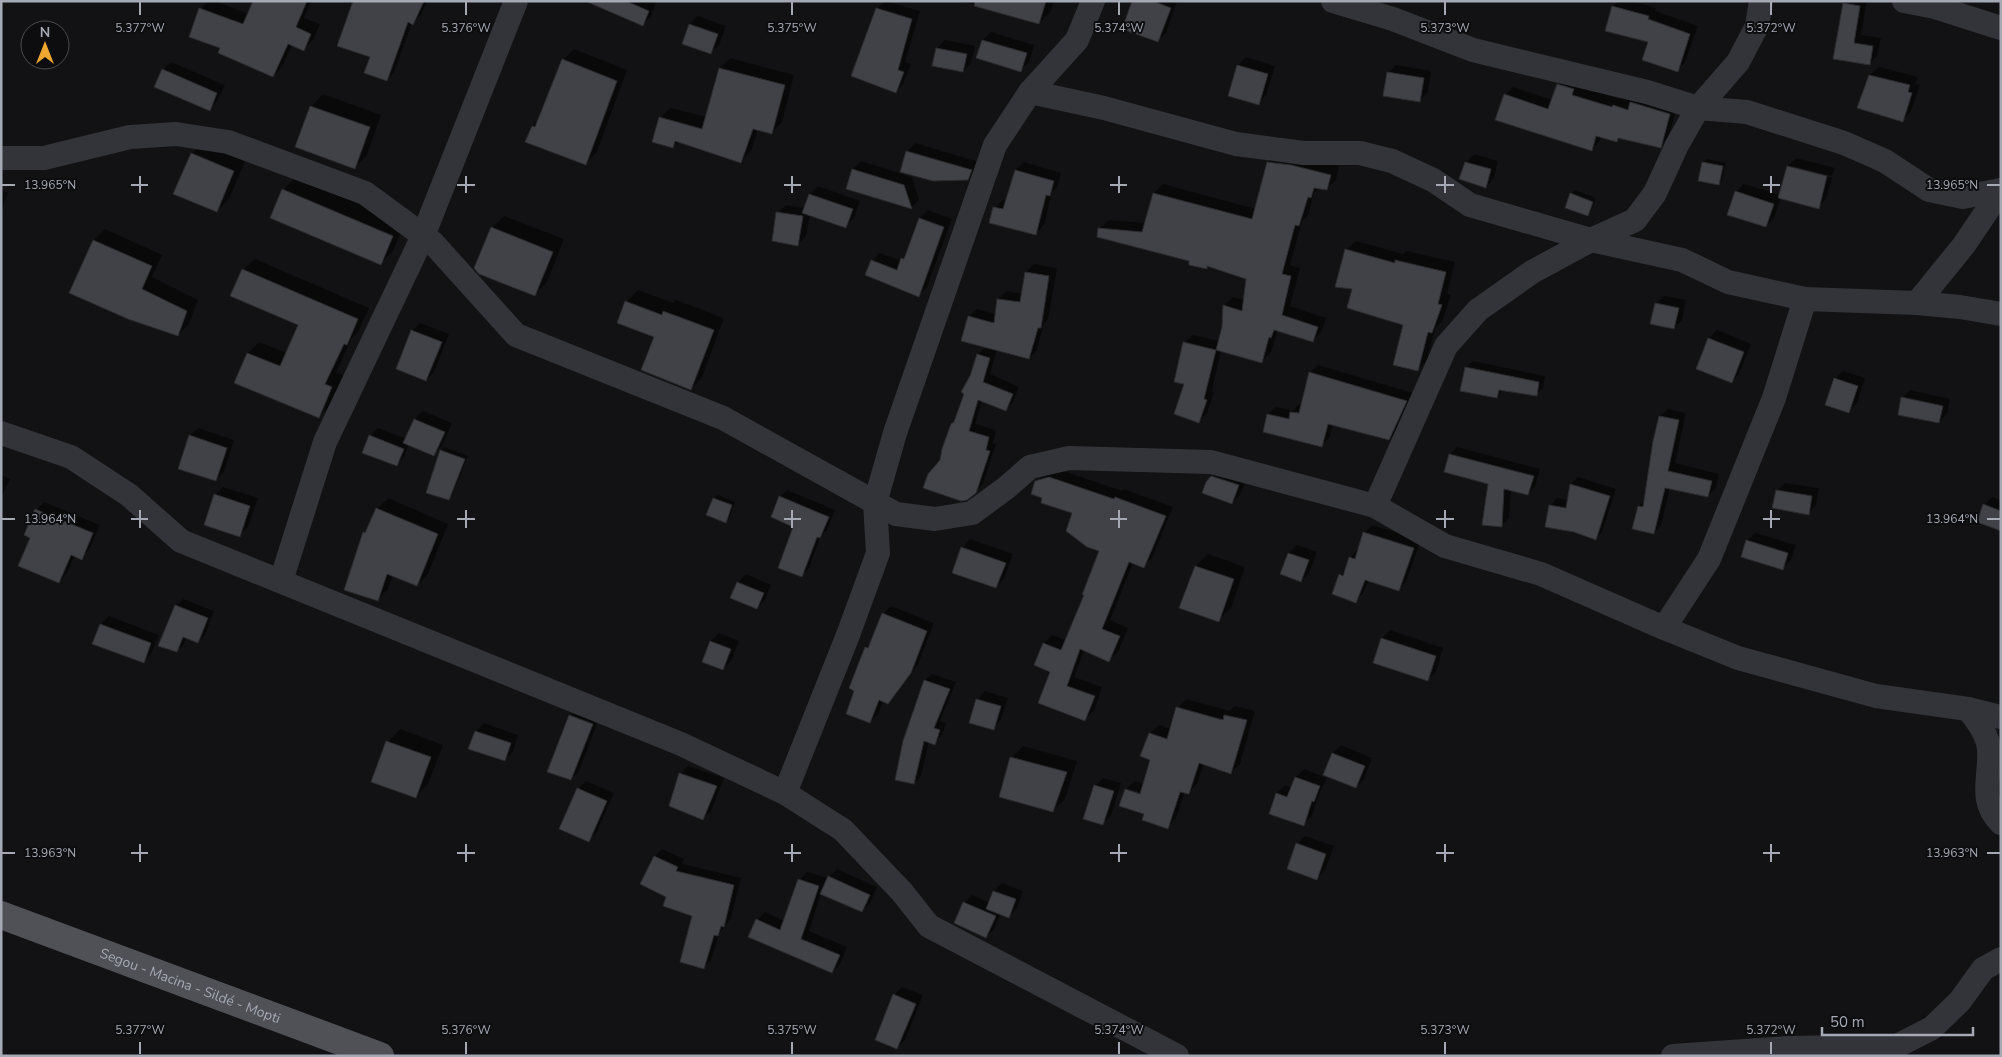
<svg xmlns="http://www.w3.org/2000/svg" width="2002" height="1057" font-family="'Nunito Sans',sans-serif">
<rect width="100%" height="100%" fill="#121214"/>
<g fill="#0007" fill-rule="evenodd">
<path d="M208,1H214L249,14L254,1H311L304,18L320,24L313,40L304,49L292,45L282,67L273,76L222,48L201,9Z"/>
<path d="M374,1H427L421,15L412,23L394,72L387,79L371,57Z"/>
<path d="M602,1H653L656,2L651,16L643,24Z"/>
<path d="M885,1L920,11L905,62L911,64L903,84L895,92L877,9Z"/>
<path d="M961,1H1054L1051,11L1039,23Z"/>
<path d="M1133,1H1177L1166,33L1158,41Z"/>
<path d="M1618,1H1632L1656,8L1655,11L1698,26L1685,62L1677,70L1613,6Z"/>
<path d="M1846,1H1867L1861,35L1881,38L1877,56L1869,64L1835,58L1844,3Z"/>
<path d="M698,16L726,26L719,45L710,53L684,43L690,24Z"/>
<path d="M991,32L1034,45L1029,62L1020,70L983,40Z"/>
<path d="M945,40L975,46L971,63L963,71L934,65L937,48Z"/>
<path d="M574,49L627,70L597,152L586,163L533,126L539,120L563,60Z"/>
<path d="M1246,57L1275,66L1266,95L1258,103L1238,65Z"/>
<path d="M730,58L794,75L782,122L771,133L758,129L751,151L740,162L679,141L673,147L660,118L670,108L707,117L720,68Z"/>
<path d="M171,62L225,85L217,101L209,109L163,70Z"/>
<path d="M1396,65L1431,71L1428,92L1420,100L1388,73Z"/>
<path d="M1879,67L1918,77L1915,84L1920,85L1910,113L1902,121L1870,75Z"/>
<path d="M1566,77L1580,87L1621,99L1622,98L1633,101L1639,95L1677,106L1668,138L1660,146L1620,137L1616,140L1601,136L1599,142L1591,150L1505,95L1513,87L1552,100L1558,85Z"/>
<path d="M323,94L381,115L367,155L355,167L311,107Z"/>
<path d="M204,141L246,159L229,199L216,211L192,154Z"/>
<path d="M915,143L979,162L976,170L968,179L907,152Z"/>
<path d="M1277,153L1301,157L1339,166L1336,180L1326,189L1320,187L1314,193L1308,215L1302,221L1290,265L1300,268L1290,306L1326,318L1322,331L1313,340L1278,330L1271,352L1262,361L1221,350L1212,391L1214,392L1207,413L1199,421L1186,383L1184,343L1193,335L1219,341L1223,328L1224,306L1233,297L1245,300L1247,278L1208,266L1206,267L1099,229L1109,220L1146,223L1154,193L1163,184L1256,209L1268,163Z"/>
<path d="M1474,154L1498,161L1494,178L1486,187L1466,163Z"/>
<path d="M1796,158L1835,168L1832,176L1792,166V168L1832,178L1826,199L1818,207L1781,198L1774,218L1766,226L1736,192L1744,184L1780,195L1788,166Z"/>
<path d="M1707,159L1726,163L1722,180L1719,184L1703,163Z"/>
<path d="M861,161L912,177L919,200L911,208L848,188L853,169Z"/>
<path d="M1024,162L1061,173L1057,187L1052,192L1044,225L1036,233L995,208L1003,200L1007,201L1016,170Z"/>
<path d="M295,178L405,223L393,251L381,263L283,190Z"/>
<path d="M818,186L860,201L854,218L846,226L810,214L806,236L798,244L778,213L786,205L805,208L810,194Z"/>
<path d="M1,190L8,193L1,212Z"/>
<path d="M1575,190L1596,198L1591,211L1587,215L1571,194Z"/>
<path d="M928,210L952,219L927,287L919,295L872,261L880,253L902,261L907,255L920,218Z"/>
<path d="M504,216L564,239L547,282L535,294L492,228Z"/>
<path d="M105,229L162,255L152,277L198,300L189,324L178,335L94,240Z"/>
<path d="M1356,241L1403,254L1406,251L1455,262L1447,294L1451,295L1442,322L1435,328L1427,360L1418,370L1405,324L1346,250Z"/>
<path d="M255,259L369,308L358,332L352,338L336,373L343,375L331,405L319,416L248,353L259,342L287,353L300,324L243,270Z"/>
<path d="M1034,264L1057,268L1048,319L1044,323L1037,350L1029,358L997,349L990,374L1019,387L1013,402L1005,410L982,400L975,424L996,430L993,443L996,444L983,484L975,492L941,461L978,354L987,346L969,317L977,309L996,314L999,299L1007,291L1023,294L1026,272Z"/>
<path d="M638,290L673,303L676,300L724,318L702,377L691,389L656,336L626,302Z"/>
<path d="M1664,296L1686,300L1682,320L1674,328L1656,304Z"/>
<path d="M420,323L449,334L434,372L426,380L412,331Z"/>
<path d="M1717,330L1751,344L1739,374L1731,382L1697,368L1709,338Z"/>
<path d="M1473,361L1545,376L1543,388L1536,394L1503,390L1497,397L1466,368Z"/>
<path d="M1318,365L1413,393L1397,431L1389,439L1333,424L1330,437L1322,445L1268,414L1276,407L1293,411L1299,404L1302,405L1310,373Z"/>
<path d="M1843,371L1865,378L1857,403L1849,411L1835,379Z"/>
<path d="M1910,390L1950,399L1947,414L1939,422L1902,398Z"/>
<path d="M1668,409L1686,413L1675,463L1719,474L1716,488L1708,496L1670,488L1661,525L1654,533L1639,506L1646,499L1660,416Z"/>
<path d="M423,411L452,423L442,446L433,454L409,444L404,457L396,465L370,436L378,428L407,439L415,419Z"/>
<path d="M198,428L234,440L224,472L216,480L190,436Z"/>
<path d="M444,447L468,456L452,495L449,499L441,450Z"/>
<path d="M1457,447L1540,469L1535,486L1528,494L1511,489L1509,518L1502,525L1490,483L1445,471L1450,454Z"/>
<path d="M1058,469L1122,491L1124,489L1173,507L1152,558L1143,566L1133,563L1110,620L1128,628L1118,652L1109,660L1084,650L1074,677L1102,687L1094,711L1085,719L1052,671L1044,643L1052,635L1066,640L1086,595L1100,551L1073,512L1044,497L1036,482L1045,473Z"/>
<path d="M1220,469L1247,477L1240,495L1232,503L1212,477Z"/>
<path d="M1,475L10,479L1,498Z"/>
<path d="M1578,477L1616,489L1602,532L1595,539L1550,506L1557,498L1568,500L1571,484Z"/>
<path d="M1785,483L1819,488L1816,505L1808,513L1777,491Z"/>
<path d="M223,487L258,498L248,527L240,535L215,495Z"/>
<path d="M787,490L835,510L827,530L821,535L809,568L802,575L795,526L780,497Z"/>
<path d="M718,495L735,502L729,518L725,522L714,498Z"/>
<path d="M1992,497L2001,500V528L1984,505Z"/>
<path d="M388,498L448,524L428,574L417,585L393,575L388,589L378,600L364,533L368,529L377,509Z"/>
<path d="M44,502L100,525L89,550L81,558L75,555L67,573L59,581L32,537L36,510Z"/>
<path d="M1372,525L1421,540L1406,582L1398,590L1369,580L1363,593L1355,601L1340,575L1347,569L1350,558L1358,549L1364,533Z"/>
<path d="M1755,533L1796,545L1791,560L1783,568L1747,541Z"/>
<path d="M970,539L1013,554L1004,579L996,587L962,548Z"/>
<path d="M1297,545L1317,552L1309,573L1301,581L1281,573L1289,553Z"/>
<path d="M1208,554L1245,567L1231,608L1218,620L1181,607L1196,566Z"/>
<path d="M746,574L771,585L765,600L757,608L738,582Z"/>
<path d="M183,599L214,611L205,635L198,642L186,637L184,644L177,651L176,606Z"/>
<path d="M891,606L934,623L918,664L896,694L888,702L883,700L878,714L870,722L856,690L866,648L872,641L883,614Z"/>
<path d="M109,616L159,635L151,654L143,662L101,624Z"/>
<path d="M1390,630L1443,648L1436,672L1427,680L1374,662L1382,638Z"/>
<path d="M719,633L739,641L731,661L723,669L711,641Z"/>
<path d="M932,674L956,682L940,721L946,723L941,736L934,743L929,741L921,776L914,783L905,741L925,680Z"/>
<path d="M985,691L1008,698L1001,720L993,729L977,700Z"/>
<path d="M1186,699L1230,711L1234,706L1255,711L1240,764L1231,773L1204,763L1197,784L1188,793L1185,792L1176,818L1168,827L1146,813L1126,790L1134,781L1144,784L1151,759L1142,756L1150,733L1159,725L1172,729L1178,708ZM1129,789L1146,794L1145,797L1129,792Z"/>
<path d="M578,708L600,716L579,771L571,779L570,716Z"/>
<path d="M484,723L518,735L513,752L505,760L470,748L476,731Z"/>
<path d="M400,729L443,745L428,784L415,797L388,742Z"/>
<path d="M1341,745L1372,758L1364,779L1356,787L1333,753Z"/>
<path d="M1023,746L1077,761L1065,799L1053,810L1001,796L1012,757Z"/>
<path d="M688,766L724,778L711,811L703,819L680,774Z"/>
<path d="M1304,769L1327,778L1318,796L1312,816L1304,824L1277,793L1285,785L1292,788L1296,777Z"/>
<path d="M1103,778L1121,783L1111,815L1103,823L1095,786Z"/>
<path d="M586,781L614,793L597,832L589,840L578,789Z"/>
<path d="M1305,836L1334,846L1325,870L1317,878L1297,844Z"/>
<path d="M662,849L684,859L682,864L741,878L731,918L719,933L711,960L704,967L694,916L668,896L642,884L655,856Z"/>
<path d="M837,869L877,887L870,903L862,911L821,893L809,931L847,947L840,964L832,972L757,920L765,912L785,921L799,880L807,872L828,878Z"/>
<path d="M1002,883L1023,891L1017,908L1009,916L1001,913L994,929L986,937L964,903L972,895L990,903L994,891Z"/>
<path d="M902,987L923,995L905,1040L897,1048L894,995Z"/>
</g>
<g fill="#414247" stroke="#2c2c30">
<path d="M253,1H307L296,27L311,34L304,51L288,44L273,77L218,53L220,48L189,37L199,8L243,24Z"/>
<path d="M353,1H424L413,25L408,22L387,81L364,73L370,57L337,46Z"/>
<path d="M585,1H626L649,11L643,26Z"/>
<path d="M975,1H1046L1039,24L974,6Z"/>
<path d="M1132,1H1153L1171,8L1158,42L1122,29Z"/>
<path d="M1843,3L1860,6L1854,43L1873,46L1870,65L1833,59Z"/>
<path d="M1612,6L1649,16L1648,19L1690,34L1678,72L1642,60L1648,42L1605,31Z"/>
<path d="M876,8L912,19L898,70L904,72L896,93L851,76Z"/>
<path d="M689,24L718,34L711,54L682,44Z"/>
<path d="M982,40L1027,53L1021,72L976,58Z"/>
<path d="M936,48L967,54L963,72L932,66Z"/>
<path d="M562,59L617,81L586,165L525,142L532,126L535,127Z"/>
<path d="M1237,65L1268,74L1259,105L1228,96Z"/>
<path d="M719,68L785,85L772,134L753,129L741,163L675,141L673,148L652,142L659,117L702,129Z"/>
<path d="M162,69L217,93L210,111L154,87Z"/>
<path d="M1387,72L1424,78L1420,102L1383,96Z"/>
<path d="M1869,75L1910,85L1908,92L1912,93L1903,122L1857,108Z"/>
<path d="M1557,84L1574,89L1572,95L1612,107L1613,105L1628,110L1630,102L1670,114L1661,148L1618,138L1617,142L1596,136L1592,151L1495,120L1504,94L1548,109Z"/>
<path d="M310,106L370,127L355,169L295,147Z"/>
<path d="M906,151L972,170L968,180L933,181L900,172Z"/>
<path d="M191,153L234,171L217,212L173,194Z"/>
<path d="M1267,162L1291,165L1331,175L1327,190L1314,188L1311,198L1308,197L1299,226L1295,225L1282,274L1291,276L1282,315L1318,327L1313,342L1274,330L1271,338L1269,337L1262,363L1216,350L1222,327L1223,305L1242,311L1246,279L1207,266V269L1189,265V261L1097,237L1098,228L1142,232L1153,193L1252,219Z"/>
<path d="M1465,162L1491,169L1486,188L1459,179Z"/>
<path d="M1702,162L1723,166L1719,185L1698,181Z"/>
<path d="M1787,166L1827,176L1819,209L1778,198Z"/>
<path d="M852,169L904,185L912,209L846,189Z"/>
<path d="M1015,170L1054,181L1050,196L1046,195L1036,235L989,223L993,207L1003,209Z"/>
<path d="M282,189L393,236L381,265L270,218Z"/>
<path d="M1735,191L1774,204L1766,227L1727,215Z"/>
<path d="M1570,193L1593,202L1588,216L1565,208Z"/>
<path d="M809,194L853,209L846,228L802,213Z"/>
<path d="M776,212L803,216L798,246L772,241Z"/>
<path d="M919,218L944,227L919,297L865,275L871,260L897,270L901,258L904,259Z"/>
<path d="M491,227L553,252L535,296L479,274L474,268Z"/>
<path d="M93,240L152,266L142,289L187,311L178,336L128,319L69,293Z"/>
<path d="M1345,249L1395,263V260L1446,272L1438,304L1442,305L1432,333L1428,332L1418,371L1393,365L1403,325L1347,308L1352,289L1335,287Z"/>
<path d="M242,269L358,319L347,345L344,344L325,384L332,387L319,418L234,383L247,353L280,366L298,325L230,296Z"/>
<path d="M1025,272L1049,276L1041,328H1038L1029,359L961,341L968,316L994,323L997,299L1020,302Z"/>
<path d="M625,301L662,315L663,311L714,330L691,390L641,370L654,337L617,323Z"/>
<path d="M1655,303L1679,308L1674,329L1650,324Z"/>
<path d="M411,330L442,342L426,381L396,369Z"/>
<path d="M1708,338L1744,352L1732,383L1696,369Z"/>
<path d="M1183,342L1216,350L1204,399L1207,400L1199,423L1174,414L1184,384L1174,382Z"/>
<path d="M977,354L990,358L983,382L1013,394L1006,411L978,400L969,431L989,437L986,450L990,451L976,493L967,500L961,501L923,488L928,474L940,460L942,449L951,424L954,422L964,394L961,392L970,376Z"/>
<path d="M1465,367L1539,382L1537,396L1499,390L1497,398L1460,391Z"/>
<path d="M1309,372L1407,401L1389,440L1328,424L1322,447L1263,432L1267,414L1289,419L1290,412L1299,413Z"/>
<path d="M1834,378L1858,386L1849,413L1825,405Z"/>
<path d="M1901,397L1943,406L1939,423L1898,415Z"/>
<path d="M1659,416L1679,420L1668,471L1712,481L1708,497L1665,488L1654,534L1632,529L1638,506L1643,507L1653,441Z"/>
<path d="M414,419L445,432L434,456L403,443Z"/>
<path d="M189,435L227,448L216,481L178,469Z"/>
<path d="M369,435L404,449L397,466L362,453Z"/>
<path d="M440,450L465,459L449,500L426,493Z"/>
<path d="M1449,454L1534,476L1528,495L1504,489L1502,527L1482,525L1488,484L1444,472Z"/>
<path d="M1211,476L1239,485L1232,504L1202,493L1206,482Z"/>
<path d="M1049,477L1114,499L1115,497L1166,516L1144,568L1129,562L1102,629L1120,636L1109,662L1080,649L1067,686L1095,696L1085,721L1038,703L1050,672L1034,665L1043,643L1061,650L1084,595H1082L1099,551L1087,547L1066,531L1072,513L1041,503L1042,498L1031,494L1035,481Z"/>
<path d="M1570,484L1610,496L1596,540L1574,532L1545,527L1549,505L1566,508Z"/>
<path d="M1776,490L1812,496L1809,515L1772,508Z"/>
<path d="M214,494L250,506L240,537L204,525Z"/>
<path d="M779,496L829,517L820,538L817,537L802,577L778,568L793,527L771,517Z"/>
<path d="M713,498L732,505L726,523L706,515Z"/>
<path d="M1983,504L2001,511V531L1977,522Z"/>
<path d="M376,508L438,534L417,586L387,574L378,601L344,590L363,532L365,533Z"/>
<path d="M35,509L93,533L82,560L71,555L59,583L18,566L30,538L24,535Z"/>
<path d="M1363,532L1414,548L1399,591L1365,580L1356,603L1332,594L1339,574L1343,576L1349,557L1355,559Z"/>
<path d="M1746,540L1788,553L1783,570L1741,557Z"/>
<path d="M961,547L1006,563L996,588L952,573Z"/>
<path d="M1288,553L1309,560L1301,582L1280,574Z"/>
<path d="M1195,566L1234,579L1219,622L1179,608Z"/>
<path d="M737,582L764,593L757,609L730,598Z"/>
<path d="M175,605L208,618L198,643L183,637L177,652L158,646Z"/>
<path d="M882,613L927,631L911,673L888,704L879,700L870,723L846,714L854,691L849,688L865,647L868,648Z"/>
<path d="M100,624L151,643L144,663L92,644Z"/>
<path d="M1381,638L1436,656L1428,681L1373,663Z"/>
<path d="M710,641L731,649L723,670L702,662Z"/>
<path d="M924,680L950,689L934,728L940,730L935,745L924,741L914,784L895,780L903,741Z"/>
<path d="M976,699L1001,706L994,730L969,723Z"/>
<path d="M1176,707L1223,720L1224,715L1247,720L1231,774L1199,763L1189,794L1180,792L1168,829L1142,820L1144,814L1119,806L1125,789L1140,794L1150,760L1140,756L1149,733L1167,739Z"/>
<path d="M569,715L593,724L571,780L547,772Z"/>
<path d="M475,731L511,743L505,761L468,749Z"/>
<path d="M386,741L431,757L416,798L371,782Z"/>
<path d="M1332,753L1365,766L1356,788L1323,775Z"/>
<path d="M1010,757L1067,772L1053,812L999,797Z"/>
<path d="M679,773L717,786L703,820L669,806Z"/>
<path d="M1295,777L1320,786L1314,802L1312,801L1304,826L1269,814L1276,793L1287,797Z"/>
<path d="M1094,785L1114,791L1103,825L1083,819Z"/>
<path d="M577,788L607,801L589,842L559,829Z"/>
<path d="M1296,843L1326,854L1317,880L1287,869Z"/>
<path d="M654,856L678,867L676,871L734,885L724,927L721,926L718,936L714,935L704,969L680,962L692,916L663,906L666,897L640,884Z"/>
<path d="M828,876L870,895L862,912L820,894Z"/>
<path d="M798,879L819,886L801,939L840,955L832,973L748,937L756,919L780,930Z"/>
<path d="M993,891L1016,899L1009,918L986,909Z"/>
<path d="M963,902L996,916L986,938L954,923Z"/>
<path d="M893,994L916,1004L897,1049L875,1040Z"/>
</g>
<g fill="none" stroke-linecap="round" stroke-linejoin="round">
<g stroke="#333439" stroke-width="24">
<path d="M1333,1L1393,19L1473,50L1647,92L1698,108L1747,112L1844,143L1885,161L1929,190L1963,197L2001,190"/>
<path d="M1904,1L1935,7L2001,28"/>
<path d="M1030,92L1104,108L1236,144L1304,153H1360L1392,161L1433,180L1470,205L1591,240L1682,260L1728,282L1805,299L1917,303L1960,307L2001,314"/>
<path d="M1,158H44L130,137L176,134L228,142L365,193L433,243L516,335L723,418L896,514L935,519L972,513L1006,488L1030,467L1069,458L1211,462L1375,506L1445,546L1541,574L1664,628L1738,658L1876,696L1968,709L2001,717"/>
<path d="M1917,303L1964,245L2001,190"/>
<path d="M1,433L71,457L129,495L181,541L681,744L785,793L843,830L902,892L929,926L1177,1056"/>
<path d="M1375,506L1446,346L1478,310L1532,272L1591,240L1635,220L1655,193L1677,145L1698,108L1738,62L1757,26L1761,1"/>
<path d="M281,581L325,442L423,236L516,1"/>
<path d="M1664,628L1709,559L1774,398L1805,299"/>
<path d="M1968,709C1977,721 1988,734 1989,750C1991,777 1978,801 2001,823"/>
<path d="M785,793L848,635L878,553L875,503L895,433L995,145L1030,92L1077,40L1093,1"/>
<path d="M1673,1056L1788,1048L1897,1046L1932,1028L1960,1001L1983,969L2001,959"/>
</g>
<path stroke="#4f5157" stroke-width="28" id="s1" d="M1,915L380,1056"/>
</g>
<path fill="none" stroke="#a4a9b4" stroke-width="2" d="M140,2V15M466,2V15M792,2V15M1119,2V15M1445,2V15M1771,2V15M140,176V193M466,176V193M792,176V193M1119,176V193M1445,176V193M1771,176V193M2,185H15M131,185H148M457,185H475M784,185H801M1110,185H1127M1436,185H1454M1763,185H1780M1987,185H2000M140,510V528M466,510V528M792,510V528M1119,510V528M1445,510V528M1771,510V528M2,519H15M131,519H148M457,519H475M784,519H801M1110,519H1127M1436,519H1454M1763,519H1780M1987,519H2000M140,844V862M466,844V862M792,844V862M1119,844V862M1445,844V862M1771,844V862M2,853H15M131,853H148M457,853H475M784,853H801M1110,853H1127M1436,853H1454M1763,853H1780M1987,853H2000M140,1042V1054M466,1042V1054M792,1042V1054M1119,1042V1054M1445,1042V1054M1771,1042V1054"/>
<g text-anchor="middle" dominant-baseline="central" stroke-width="4" stroke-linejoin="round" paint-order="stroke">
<g font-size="14" fill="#a4a9b4" stroke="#0d0d0f">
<text stroke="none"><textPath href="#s1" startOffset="202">Segou - Macina - Sildé - Mopti</textPath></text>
</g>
</g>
<g font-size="12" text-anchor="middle" fill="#a4a9b4" stroke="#0d0d0f" stroke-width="4" stroke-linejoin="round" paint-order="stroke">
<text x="140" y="32">5.377°W</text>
<text x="466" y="32">5.376°W</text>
<text x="792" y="32">5.375°W</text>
<text x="1119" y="32">5.374°W</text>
<text x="1445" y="32">5.373°W</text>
<text x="1771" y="32">5.372°W</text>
<text x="50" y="189">13.965°N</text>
<text x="1952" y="189">13.965°N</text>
<text x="50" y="523">13.964°N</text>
<text x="1952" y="523">13.964°N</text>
<text x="50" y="857">13.963°N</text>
<text x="1952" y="857">13.963°N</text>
<text x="140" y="1034">5.377°W</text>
<text x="466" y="1034">5.376°W</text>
<text x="792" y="1034">5.375°W</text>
<text x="1119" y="1034">5.374°W</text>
<text x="1445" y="1034">5.373°W</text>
<text x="1771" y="1034">5.372°W</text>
</g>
<rect width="2002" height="1057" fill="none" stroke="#a4a9b4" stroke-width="5"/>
<g transform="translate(45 45)"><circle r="24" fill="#0d0d0f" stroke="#494b51"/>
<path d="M0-4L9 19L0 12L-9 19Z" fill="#eda731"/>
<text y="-8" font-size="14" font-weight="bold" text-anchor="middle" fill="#a4a9b4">N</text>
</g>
<path d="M1822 1027v8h151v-8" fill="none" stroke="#a4a9b4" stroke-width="2.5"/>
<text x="1830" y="1027" font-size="15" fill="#a4a9b4" stroke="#0d0d0f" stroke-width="4" paint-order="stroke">50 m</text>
</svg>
